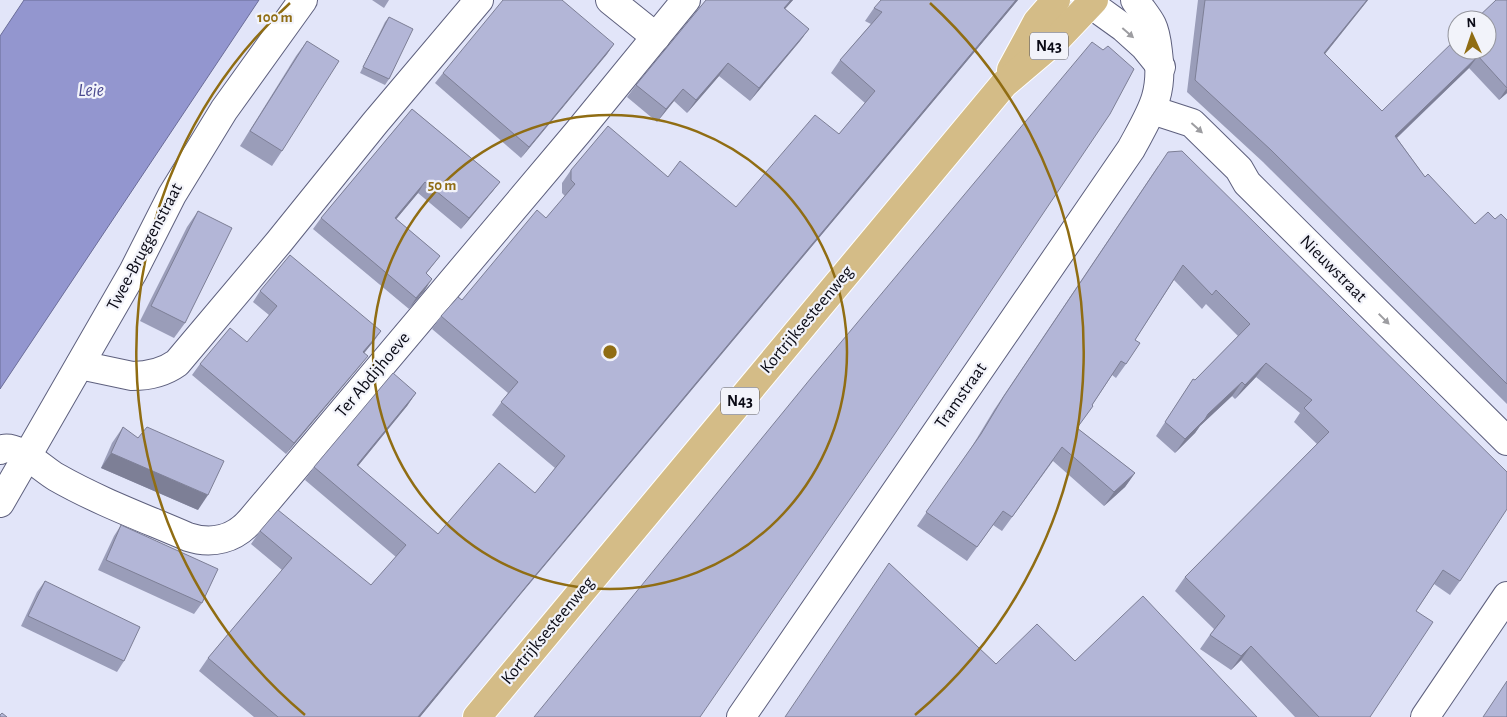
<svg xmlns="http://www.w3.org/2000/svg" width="1507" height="717" font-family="'Alegreya Sans',sans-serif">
<rect width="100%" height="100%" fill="#e2e5f9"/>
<path fill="#9396cf" stroke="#6a6c97" d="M24,0H259L0,389V36Z"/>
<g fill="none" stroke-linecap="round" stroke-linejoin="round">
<g stroke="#5e607e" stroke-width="30">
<g id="minor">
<path d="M610,0L656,37"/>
<path d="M1085,0L1124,28L1144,46L1161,67"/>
<path d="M1152,110L1192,123L1239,169L1247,183L1507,441"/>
<path d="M80,365L132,376C149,376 163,373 177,363L279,242L375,123L479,0"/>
<path d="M0,450C16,442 42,469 56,477C98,501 144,518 188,537C212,545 235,539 251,520L578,132L686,0"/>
<path d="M0,503L133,272L172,195L224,110L303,0"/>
<path d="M741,717L1131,149C1151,112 1164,95 1158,52C1157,43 1156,33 1152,25C1148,17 1140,8 1135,0"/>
<path d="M1425,717L1507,596"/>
</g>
</g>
<g stroke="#fff" stroke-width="30">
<g id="major">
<path d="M1011,70L1037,22L1056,0"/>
<path d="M477,717L1004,84L1057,39L1094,0"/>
</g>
</g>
<use href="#minor" stroke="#fff" stroke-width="28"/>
<use href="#major" stroke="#d4bc87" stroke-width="28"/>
</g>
<g fill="#9a9db9">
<path d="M372,0H389L384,8Z"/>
<path d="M706,0H793L785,9L809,29L800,41L750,101L719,76L687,113L674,101L657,122L627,97L636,85Z"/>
<path d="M1018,0L520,595L420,717H254L199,671L208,658L282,570L251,544L260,531L371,585L396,557L305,480L314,467L416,393L407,406L358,466L438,534L535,493L555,468L492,415L508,393L432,329L441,316L462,300L546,218L565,196L562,193V183L571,170L668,177L736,207L839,134L865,103L831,73L840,60L871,24L865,21L874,8Z"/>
<path d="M1198,0H1368L1325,54L1382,111L1507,0V93L1499,100L1469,68L1397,138L1425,177L1475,224L1495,219L1507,220V404L1263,162L1187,92Z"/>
<path d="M389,17V79L385,85L360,73L385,22Z"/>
<path d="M307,41L282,151L272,166L240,146L296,56Z"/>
<path d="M614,44L607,54L521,158L435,83L443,73Z"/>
<path d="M412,109L500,182L492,192L461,229L418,193L396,219L440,256L426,274L425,290L409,309L313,229L321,218Z"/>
<path d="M1158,166L1460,581L1450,595L1434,584L1416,611L1370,717H1295L1241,660L1231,670L1200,649L1214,629L1175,591L1185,577L1317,444L1294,422L1300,413L1256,377L1235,399L1232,396L1200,426L1195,433L1175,453L1156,436L1193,379L1195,380L1238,336L1206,304L1202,309L1174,280L1135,340L1126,364L1116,378L1112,375L1077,428L1135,473L1125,487L1104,506L1053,461L1002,531L993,525L967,561L917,526L971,448L994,410Z"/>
<path d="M198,211L185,323L174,338L140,321L187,227Z"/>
<path d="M260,291L381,331L364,353L360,366L286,454L192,375L200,364L247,342L269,315L253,302Z"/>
<path d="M123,427L198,510L101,468L112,443Z"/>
<path d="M121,525L202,603L194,614L98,570L114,536Z"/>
<path d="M45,581L124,661L117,672L21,626L37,592Z"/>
</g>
<g fill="#7d7f96">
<path d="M791,0H793L775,20L784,8Z"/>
<path d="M1016,0H1018L520,595L420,717H418L529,583Z"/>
<path d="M1367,0H1368L1316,65L1324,53Z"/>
<path d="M809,29L800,41L750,101L759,88Z"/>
<path d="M614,44L607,54L521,158L529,147Z"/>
<path d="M1478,56L1469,68L1387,147L1395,136Z"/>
<path d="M728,63L719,76L687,113L696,100Z"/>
<path d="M1507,88V93L1499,100Z"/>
<path d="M683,89L674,101L657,122L666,109Z"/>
<path d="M425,182L418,193L388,229L395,218Z"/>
<path d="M500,182L492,192L461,229L469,218Z"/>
<path d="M432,279L425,290L409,309L416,298Z"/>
<path d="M381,331L374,341L356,363L363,352Z"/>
<path d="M368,356L360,366L286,454L294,443Z"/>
<path d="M1266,363L1256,377L1235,399L1245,385Z"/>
<path d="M1242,382L1232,396L1200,426L1195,433L1175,453L1185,439L1208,414Z"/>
<path d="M416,393L407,406L348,478L357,465Z"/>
<path d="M111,453L208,495L198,510L101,468Z"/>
<path d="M1135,473L1125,487L1104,506L1114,492Z"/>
<path d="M1251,646L1241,660L1231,670L1241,656Z"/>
</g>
<g fill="#b3b6d7" stroke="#7d7f96">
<path d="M503,0H562L614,44L529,147L443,73Z"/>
<path d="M706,0H791L784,8L809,29L759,88L728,63L696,100L683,89L666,109L636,85Z"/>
<path d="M881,0H1016L529,583L418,717H278L208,658L292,558L260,531L278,510L371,585L406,545L314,467L393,373L416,393L357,465L438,534L499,463L535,493L565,456L501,402L518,382L441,316L458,297L462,300L537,210L546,218L575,184L571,180V170L608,126L668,177L680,161L736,207L815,115L839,134L875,91L840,60L882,12L874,8Z"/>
<path d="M1205,0H1367L1324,53L1382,111L1457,38V50H1487V20H1475L1496,0H1507V88L1478,56L1395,136L1425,177L1428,174L1475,224L1488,212L1495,219L1501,214L1507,220V384L1271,150L1195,80Z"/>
<path d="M389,17L413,29L389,79L363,67Z"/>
<path d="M307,41L339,61L282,151L250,131Z"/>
<path d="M1092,42L1103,50L1108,46L1134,69L1110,114L894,435L700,717H534L811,378Z"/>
<path d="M412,109L500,182L469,218L425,182L395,218L440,256L426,273L432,279L416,298L321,218Z"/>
<path d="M1182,151L1507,472V509L1460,581L1443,570L1416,611L1433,622L1370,717H1319L1251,646L1241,656L1210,635L1225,616L1185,577L1329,432L1304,408L1312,400L1266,363L1245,385L1242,382L1208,414L1205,419L1185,439L1165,422L1193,379L1195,380L1250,324L1216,290L1212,295L1183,265L1135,340L1140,343L1126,364L1121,361L1092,405L1093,406L1077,428L1135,473L1114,492L1062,447L1012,517L1003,511L977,547L926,512L981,434L1004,396L1168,152Z"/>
<path d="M198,211L232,228L185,323L151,306Z"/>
<path d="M290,255L381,331L363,352L368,356L294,443L200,364L230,328L247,342L277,306L260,291Z"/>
<path d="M123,427L138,438L147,427L224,461L208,495L111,453Z"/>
<path d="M121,525L218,569L202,603L106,560Z"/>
<path d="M889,563L996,664L1037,624L1075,661L1143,596L1257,717H785Z"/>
<path d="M45,581L140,627L124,661L28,616Z"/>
<path d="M1507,681V717H1483Z"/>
<path d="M2,713L7,717H0V715Z"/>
</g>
<defs><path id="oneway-solid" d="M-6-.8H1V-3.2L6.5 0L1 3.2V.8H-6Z" transform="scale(1.25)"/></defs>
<g fill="#9d9da1">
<use href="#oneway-solid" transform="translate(1128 33) rotate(41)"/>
<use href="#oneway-solid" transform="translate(1197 128) rotate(42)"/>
<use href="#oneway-solid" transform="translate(1384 319) rotate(45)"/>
</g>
<g fill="none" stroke="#906d13" stroke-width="2.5">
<circle cx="610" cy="352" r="237"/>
<path d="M305 715A474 474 0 0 1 290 3M930 3A474 474 0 0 1 915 715"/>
</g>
<g text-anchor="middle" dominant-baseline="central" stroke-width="4.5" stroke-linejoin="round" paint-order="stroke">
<g fill="#f2f3fa" stroke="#50505a" stroke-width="1">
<rect x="1030" y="32.5" width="38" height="27" rx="4"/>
<rect x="721" y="387.5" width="38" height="27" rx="4"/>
</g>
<g font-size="16" font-weight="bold" fill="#0a0a15">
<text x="1049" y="46">N43</text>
<text x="740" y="401">N43</text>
</g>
<g font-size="18" fill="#0a0a15" stroke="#f2f3fa">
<text transform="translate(145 247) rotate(-62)">Twee-Bruggenstraat</text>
<text transform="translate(1333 269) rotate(45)">Nieuwstraat</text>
<text transform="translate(807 320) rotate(-50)">Kortrijksesteenweg</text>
<text transform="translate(373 375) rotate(-50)">Ter Abdijhoeve</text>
<text transform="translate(961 396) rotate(-55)">Tramstraat</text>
<text transform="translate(548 631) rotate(-50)">Kortrijksesteenweg</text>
</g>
<g font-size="19" font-style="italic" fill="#49488e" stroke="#f2f3fa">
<text x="91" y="90">Leie</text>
</g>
</g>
<circle cx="610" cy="352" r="8" fill="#906d13" stroke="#f2f3fa" stroke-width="2.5"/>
<g font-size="15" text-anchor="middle" font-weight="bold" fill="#906d13" stroke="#f2f3fa" stroke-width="4.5" stroke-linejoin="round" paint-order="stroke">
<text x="275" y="22">100 m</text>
<text x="442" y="190">50 m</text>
</g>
<g transform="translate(1472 35) rotate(357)"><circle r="24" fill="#f2f3fa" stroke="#95969e"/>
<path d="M0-4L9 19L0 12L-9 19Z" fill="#906d13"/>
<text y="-8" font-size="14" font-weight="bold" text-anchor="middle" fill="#0a0a15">N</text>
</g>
</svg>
